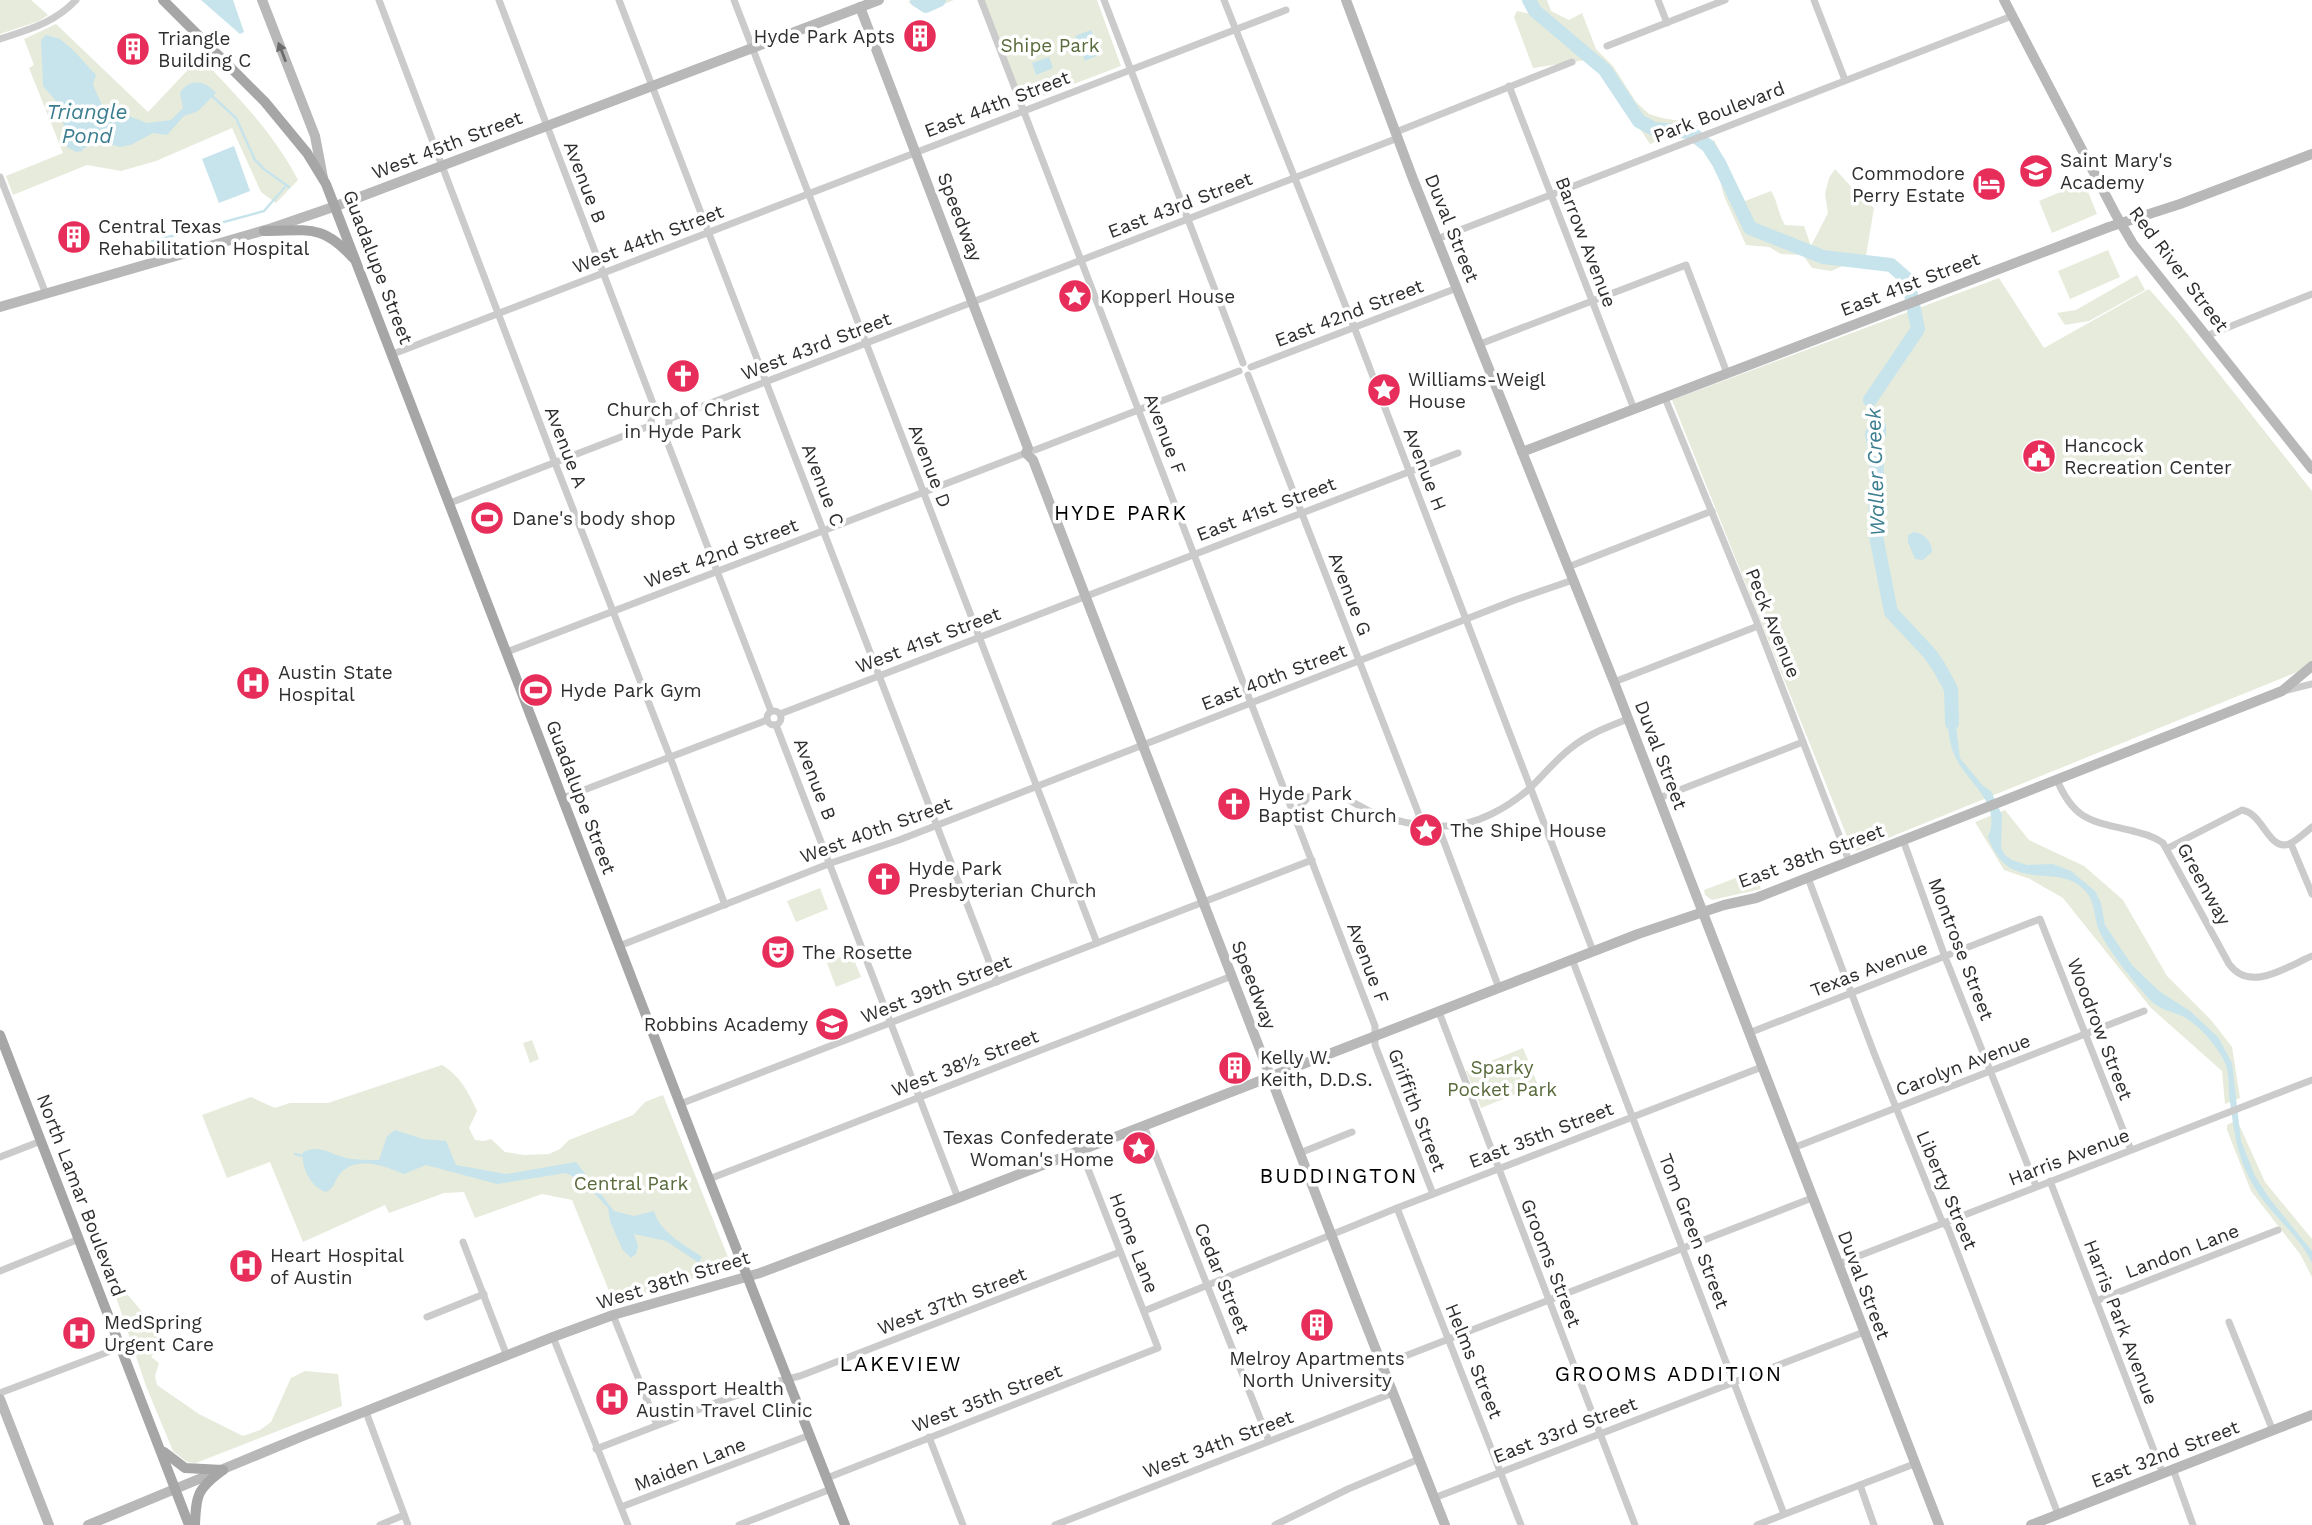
<svg xmlns="http://www.w3.org/2000/svg" width="2312" height="1525" font-family="'Work Sans',sans-serif">
<rect width="100%" height="100%" fill="#fff"/>
<g fill="#e7ebdb">
<path d="M0,0H31L48,15L39,21L0,34Z"/>
<path d="M954,0C937,6 921,17 908,1Z"/>
<path d="M984,0H1097L1121,66L1024,103Z"/>
<path d="M1536,0H1547L1551,11L1569,20L1582,13L1596,49L1613,66L1636,102L1649,114L1662,118L1693,123L1698,126L1650,144L1606,77L1586,60L1533,68L1514,17L1517,11L1531,14L1539,11Z"/>
<path d="M56,24L148,112L200,57C236,95 274,133 298,180L276,203L261,192L232,128L156,161L121,171L87,165L13,195L6,176L63,153L29,68L34,65L24,39Z"/>
<path d="M1714,140L1745,201L1771,191C1778,202 1778,214 1785,225L1804,226L1811,246L1828,213L1825,194L1829,178L1835,169L1855,191L1874,208L1866,256L1831,271L1812,268L1803,255L1781,254L1769,247L1746,245L1724,196L1716,165L1701,146Z"/>
<path d="M2084,182L2097,214L2052,233L2039,201Z"/>
<path d="M2108,250L2120,277L2070,299L2058,271Z"/>
<path d="M2137,275L2145,290L2089,321L2065,325L2057,313L2076,310Z"/>
<path d="M1999,278L2044,348L2149,289L2178,322L2312,491V666L1856,851L1852,849L1672,400Z"/>
<path d="M2005,810L2029,840L2084,866L2123,900L2167,976L2211,1020L2232,1047L2240,1098L2225,1104L2222,1071L2151,1008L2063,898L2030,879L2004,870L1975,822Z"/>
<path d="M1754,871L1761,889L1712,900L1705,895L1704,890Z"/>
<path d="M820,888L828,909L796,922L787,901Z"/>
<path d="M851,952L861,977L836,987L827,963Z"/>
<path d="M532,1040L539,1059L530,1063L523,1043Z"/>
<path d="M1523,1048L1538,1085L1481,1108L1466,1071Z"/>
<path d="M442,1065C460,1076 468,1091 477,1111L469,1128L475,1140L484,1141L491,1139L505,1152L524,1155L549,1154L560,1149L569,1140L633,1115L645,1102L663,1095L732,1267L614,1303L572,1200L542,1194L475,1218L464,1192L444,1193L389,1213L385,1205L303,1242L270,1162L227,1178L202,1115L251,1097L275,1108L290,1103H328Z"/>
<path d="M2237,1120L2265,1182L2312,1239V1277L2300,1254L2251,1191L2227,1130V1125Z"/>
<path d="M128,1295L164,1338L151,1357L159,1363L155,1376L157,1385L199,1414L243,1436L260,1430L271,1422L291,1378L305,1371L338,1374L342,1406L196,1463L187,1462L173,1451L146,1386L116,1297Z"/>
</g>
<g fill="#c7e4ec">
<path d="M201,0H233L244,32L240,34Z"/>
<path d="M1091,30L1101,54L1085,61L1075,36Z"/>
<path d="M46,35L60,39L73,50L96,75L93,85L102,105L122,110L131,117L147,123L171,120L183,108L180,93C189,77 206,81 216,93L198,111L184,116L167,135L153,133L131,145L120,147L105,143L84,148L82,151L76,152L67,147L63,121L56,101L43,86L41,40Z"/>
<path d="M1049,57L1053,68L1036,75L1032,63Z"/>
<path d="M234,146L250,191L219,203L202,159Z"/>
<path d="M1877,382L1881,386L1873,401L1874,417L1881,418L1886,425V436L1882,439V451L1872,452L1867,449L1868,433L1870,429L1869,395Z"/>
<path d="M1914,532C1923,533 1932,541 1932,552L1923,560L1915,559L1908,542V535Z"/>
<path d="M1934,662C1947,667 1955,690 1953,703L1947,699L1946,687L1933,666Z"/>
<path d="M1946,704L1953,706L1954,709L1960,758L1983,786L1991,791L2002,815L2001,848L2005,855L2012,860L2027,865L2053,864L2071,871L2095,891L2101,903L2105,925L2132,965L2159,991L2190,1011L2218,1037L2232,1063L2241,1141L2255,1176L2269,1198L2312,1251V1263C2298,1233 2268,1213 2252,1183C2237,1156 2234,1131 2230,1102C2228,1090 2230,1076 2226,1065C2220,1049 2199,1025 2184,1017C2174,1012 2160,1010 2151,1001C2137,986 2105,947 2098,928C2094,916 2095,903 2087,893C2060,858 2010,899 1988,837C2003,802 1966,783 1954,754C1947,739 1949,721 1946,704Z"/>
<path d="M395,1130L423,1139L446,1141L456,1165L506,1174L576,1162L614,1211L634,1216L654,1211C661,1234 684,1244 702,1257L699,1263L666,1241L634,1234L638,1246L636,1254L631,1258L622,1249L610,1221L608,1208L585,1183L566,1173L497,1184L426,1165L404,1174C385,1166 356,1155 340,1174C334,1181 335,1188 326,1192C311,1187 301,1168 303,1152C320,1144 330,1154 346,1158C357,1160 368,1160 379,1160L387,1136Z"/>
</g>
<g fill="none" stroke-linecap="round" stroke-linejoin="round">
<g stroke="#c7e4ec" stroke-width="2.5">
<path d="M212,96L236,118L255,160L264,169L289,187"/>
<path d="M224,222L264,211L285,187"/>
<path d="M150,242L212,225"/>
<path d="M295,1154L303,1156"/>
</g>
<g stroke="#c7e4ec" stroke-width="14">
<path d="M917,0L926,6L939,0"/>
<path d="M1529,0L1535,11L1605,70L1639,121L1654,129L1690,132L1708,146L1719,163L1750,228L1823,257L1891,265L1908,280L1918,329L1870,400"/>
<path d="M1872,434L1877,461L1875,531L1891,612L1930,654L1939,667L1951,689L1952,723"/>
</g>
<g stroke="#cbcbcb" stroke-width="7">
<path d="M379,0L555,463L670,757L725,905"/>
<path d="M499,0L657,414"/>
<path d="M619,0L997,982"/>
<path d="M734,0L1097,943"/>
<path d="M981,0L1375,1026V1045L1433,1194"/>
<path d="M1104,0L1243,363"/>
<path d="M1224,0L1354,327L1593,951"/>
<path d="M1658,0L1667,23"/>
<path d="M1814,0L1845,80"/>
<path d="M0,39C30,29 54,23 76,0"/>
<path d="M1607,46L1725,0"/>
<path d="M1509,86L1634,409"/>
<path d="M1396,132L1572,62"/>
<path d="M0,177L46,294"/>
<path d="M1437,239L2012,16"/>
<path d="M2206,336L2312,294"/>
<path d="M1480,344L1686,265L1727,373"/>
<path d="M393,354L1286,10"/>
<path d="M1251,367L1457,288"/>
<path d="M1248,375L1423,825"/>
<path d="M1665,398L1756,620L1849,861"/>
<circle cx="660" cy="422" r="9"/>
<path d="M669,419L1398,138"/>
<path d="M663,431L771,711"/>
<path d="M1035,450L1239,371"/>
<path d="M450,503L652,425"/>
<path d="M1568,567L1712,511"/>
<path d="M507,652L1026,453"/>
<path d="M1614,682L1758,626"/>
<path d="M2283,691L2312,684"/>
<circle cx="774" cy="718" r="7"/>
<path d="M780,714L1458,453"/>
<path d="M776,725L958,1198"/>
<path d="M2057,780C2075,822 2092,821 2133,831C2144,834 2154,836 2163,843L2229,964C2250,993 2286,967 2312,956"/>
<path d="M563,798L767,720"/>
<path d="M1659,798L1803,742"/>
<path d="M1295,819C1299,805 1309,792 1324,792C1340,793 1355,804 1369,811C1393,821 1421,827 1447,826C1477,825 1507,808 1529,789C1543,776 1555,760 1571,748C1588,734 1608,727 1628,719"/>
<path d="M1438,826L1499,988"/>
<path d="M1903,840L1945,957L2036,1186"/>
<path d="M2291,844L2312,894"/>
<path d="M2168,848L2242,810C2263,813 2269,852 2289,844C2297,841 2305,832 2312,827"/>
<path d="M1808,878L1874,1053L1941,1219L1948,1228L2058,1514"/>
<path d="M619,946L831,863L899,840L1515,600L1573,580"/>
<path d="M1572,959L1784,1514"/>
<path d="M1439,1012L1635,1525"/>
<path d="M1749,1033L2040,919L2131,1150"/>
<path d="M680,1104L1312,860"/>
<path d="M1144,1126L1269,1441"/>
<path d="M1793,1148L2144,1011"/>
<path d="M1300,1153L1352,1132"/>
<path d="M0,1157L41,1141"/>
<path d="M709,1179L1232,976"/>
<path d="M2050,1181L2163,1474"/>
<path d="M1397,1208L1521,1525"/>
<path d="M463,1242L507,1356"/>
<path d="M1838,1264L2312,1080"/>
<path d="M0,1271L79,1239"/>
<path d="M2096,1301L2278,1230"/>
<path d="M1144,1311L1397,1208L1762,1067"/>
<path d="M613,1315L657,1425"/>
<path d="M427,1317L484,1294"/>
<path d="M2229,1322L2273,1431"/>
<path d="M553,1337L628,1525"/>
<path d="M1382,1365L1812,1198"/>
<path d="M0,1393L121,1347"/>
<path d="M366,1412L408,1525"/>
<path d="M929,1437L963,1525"/>
<path d="M596,1449L718,1402L775,1382L800,1376L1120,1252"/>
<path d="M2173,1469L2193,1525"/>
<path d="M827,1478L1158,1348L1081,1151"/>
<path d="M1860,1485L1874,1525"/>
<path d="M1434,1498L1864,1332"/>
<path d="M621,1507L810,1435"/>
<path d="M380,1525L404,1515"/>
<path d="M739,1525L831,1489"/>
<path d="M1055,1525L1393,1393"/>
<path d="M1275,1525L1348,1489L1419,1459"/>
<path d="M1757,1525L1914,1464"/>
</g>
<g stroke="#b8b8b8" stroke-width="10">
<path d="M262,0L315,136L323,178"/>
<path d="M1346,0L1413,179L1614,682L1939,1525"/>
<path d="M2004,0L2116,215L2133,244L2312,469"/>
<path d="M860,7L1026,443L1028,448L1026,453L1033,460L1356,1299L1445,1525"/>
<path d="M0,307L272,228L336,206L879,0"/>
<path d="M1522,452L2109,227L2180,204L2312,154"/>
<path d="M0,1399L49,1525"/>
<path d="M88,1525L303,1436L553,1337L613,1315L760,1273L958,1198L1638,934L1724,905L1756,898L2282,691L2312,666"/>
<path d="M2031,1525L2312,1415"/>
</g>
<g stroke="#a6a6a6" stroke-width="10">
<path d="M163,0L265,102L307,153L326,184L707,1174L845,1525"/>
<path d="M264,231C307,231 322,223 353,258"/>
<path d="M0,1035L189,1525"/>
<path d="M164,1452L185,1468L223,1470"/>
<path d="M195,1525C196,1495 197,1489 223,1470"/>
</g>
</g>
<defs><path id="oneway-solid" d="M-6-.8H1V-3.2L6.5 0L1 3.2V.8H-6Z" transform="scale(1.75)"/></defs>
<use fill="#6c6c6c" href="#oneway-solid" transform="translate(282 52) rotate(-111)"/>
<defs>
<g id="building-disc" transform="scale(1.75)"><circle r="9.5" fill="#e72e5b" stroke="#fff"/><path d="M-4-6H4V6H1V3H-1V6H-4ZM-2.5-4.3h1.7v1.8h-1.7ZM.8-4.3h1.7v1.8H.8ZM-2.5-1h1.7V.8h-1.7ZM.8-1h1.7V.8H.8Z" fill="#fff"/></g>
<g id="school-disc" transform="scale(1.75)"><circle r="9.5" fill="#e72e5b" stroke="#fff"/><path d="M0-5L7-2L0 1L-7-2ZM-4 1L0 2.5L4 1V4Q0 6-4 4Z" fill="#fff"/></g>
<g id="hotel-disc" transform="scale(1.75)"><circle r="9.5" fill="#e72e5b" stroke="#fff"/><path d="M-6-4.5h1.5V1H6V5H4.5V3h-9V5H-6ZM-4 0a1.8 1.8 0 1 1 3.6 0ZM.5 0V-2.5h3Q6-2.5 6 0Z" fill="#fff"/></g>
<g id="sight-disc" transform="scale(1.75)"><circle r="9.5" fill="#e72e5b" stroke="#fff"/><path d="M0-6L1.8-2.2L6-1.7L2.9 1.2L3.7 5.4L0 3.3L-3.7 5.4L-2.9 1.2L-6-1.7L-1.8-2.2Z" fill="#fff"/></g>
<g id="church-disc" transform="scale(1.75)"><circle r="9.5" fill="#e72e5b" stroke="#fff"/><path d="M-1.2-6h2.4v3.5h3.3v2.4h-3.3V6h-2.4V-.1h-3.3v-2.4h3.3Z" fill="#fff"/></g>
<g id="civic-disc" transform="scale(1.75)"><circle r="9.5" fill="#e72e5b" stroke="#fff"/><path d="M-.6-6.5H3V-4.5H.6V-3L4-1V1h2V6H-6V1h2V-1L-.6-3ZM-1.2 2.5V6h2.4V2.5Z" fill="#fff"/></g>
<g id="stadium-disc" transform="scale(1.75)"><circle r="9.5" fill="#e72e5b" stroke="#fff"/><path d="M0-5a6.5 5 0 1 0 0 10a6.5 5 0 1 0 0-10ZM-3.5-1.8h7v3.6h-7Z" fill="#fff"/></g>
<g id="hospital-disc" transform="scale(1.75)"><circle r="9.5" fill="#e72e5b" stroke="#fff"/><path d="M-5-5h3v3.5h4V-5h3V5h-3V1.5h-4V5h-3Z" fill="#fff"/></g>
<g id="theatre-disc" transform="scale(1.75)"><circle r="9.5" fill="#e72e5b" stroke="#fff"/><path d="M-5-5.5Q0-4 5-5.5V0Q5 5 0 6Q-5 5-5 0ZM-3.3-2.5H-1v1.5H-3.3ZM1-2.5H3.3v1.5H1ZM-2.8 1Q0 5.5 2.8 1Z" fill="#fff"/></g>
</defs>
<g fill-rule="evenodd">
<use href="#building-disc" x="920" y="36"/>
<use href="#building-disc" x="133" y="49"/>
<use href="#school-disc" x="2036" y="171"/>
<use href="#hotel-disc" x="1989" y="184"/>
<use href="#building-disc" x="74" y="237"/>
<use href="#sight-disc" x="1075" y="296"/>
<use href="#church-disc" x="683" y="376"/>
<use href="#sight-disc" x="1384" y="390"/>
<use href="#civic-disc" x="2039" y="456"/>
<use href="#stadium-disc" x="487" y="518"/>
<use href="#hospital-disc" x="253" y="683"/>
<use href="#stadium-disc" x="536" y="690"/>
<use href="#church-disc" x="1234" y="804"/>
<use href="#sight-disc" x="1426" y="830"/>
<use href="#church-disc" x="884" y="879"/>
<use href="#theatre-disc" x="778" y="952"/>
<use href="#school-disc" x="832" y="1024"/>
<use href="#building-disc" x="1235" y="1068"/>
<use href="#sight-disc" x="1139" y="1148"/>
<use href="#hospital-disc" x="246" y="1266"/>
<use href="#building-disc" x="1317" y="1325"/>
<use href="#hospital-disc" x="79" y="1333"/>
<use href="#hospital-disc" x="612" y="1399"/>
</g>
<g text-anchor="middle" dominant-baseline="central" stroke-width="7" stroke-linejoin="round" paint-order="stroke">
<g font-size="19" fill="#2e2e2e" stroke="#fff" text-anchor="start">
<text x="895" y="36" text-anchor="end">Hyde Park Apts</text>
<text x="158" y="38">Triangle<tspan x="158" dy="22">Building C</tspan></text>
<text x="2060" y="160">Saint Mary's<tspan x="2060" dy="22">Academy</tspan></text>
<text x="1965" y="173" text-anchor="end">Commodore<tspan x="1965" dy="22">Perry Estate</tspan></text>
<text x="98" y="226">Central Texas<tspan x="98" dy="22">Rehabilitation Hospital</tspan></text>
<text x="1100" y="296">Kopperl House</text>
<text x="1408" y="379">Williams-Weigl<tspan x="1408" dy="22">House</tspan></text>
<text x="683" y="409" text-anchor="middle">Church of Christ<tspan x="683" dy="22">in Hyde Park</tspan></text>
<text x="2064" y="445">Hancock<tspan x="2064" dy="22">Recreation Center</tspan></text>
<text x="512" y="518">Dane's body shop</text>
<text x="278" y="672">Austin State<tspan x="278" dy="22">Hospital</tspan></text>
<text x="560" y="690">Hyde Park Gym</text>
<text x="1258" y="793">Hyde Park<tspan x="1258" dy="22">Baptist Church</tspan></text>
<text x="1450" y="830">The Shipe House</text>
<text x="908" y="868">Hyde Park<tspan x="908" dy="22">Presbyterian Church</tspan></text>
<text x="802" y="952">The Rosette</text>
<text x="808" y="1024" text-anchor="end">Robbins Academy</text>
<text x="1260" y="1057">Kelly W.<tspan x="1260" dy="22">Keith, D.D.S.</tspan></text>
<text x="1114" y="1137" text-anchor="end">Texas Confederate<tspan x="1114" dy="22">Woman's Home</tspan></text>
<text x="270" y="1255">Heart Hospital<tspan x="270" dy="22">of Austin</tspan></text>
<text x="104" y="1322">MedSpring<tspan x="104" dy="22">Urgent Care</tspan></text>
<text x="1317" y="1358" text-anchor="middle">Melroy Apartments<tspan x="1317" dy="22">North University</tspan></text>
<text x="636" y="1388">Passport Health<tspan x="636" dy="22">Austin Travel Clinic</tspan></text>
</g>
<g font-size="19" fill="#596a3b" stroke="#fff">
<text x="1050" y="45">Shipe Park</text>
<text x="1502" y="1067">Sparky<tspan x="1502" dy="22">Pocket Park</tspan></text>
<text x="631" y="1183">Central Park</text>
</g>
<g font-size="19" fill="#2e2e2e" stroke="#fff">
<text transform="translate(997 104) rotate(-21)">East 44th Street</text>
<text transform="translate(1719 112) rotate(-21)">Park Boulevard</text>
<text transform="translate(447 145) rotate(-21)">West 45th Street</text>
<text transform="translate(585 182) rotate(69)">Avenue B</text>
<text transform="translate(1180 205) rotate(-21)">East 43rd Street</text>
<text transform="translate(960 217) rotate(69)">Speedway</text>
<text transform="translate(1452 228) rotate(68)">Duval Street</text>
<text transform="translate(648 239) rotate(-21)">West 44th Street</text>
<text transform="translate(1586 242) rotate(69)">Barrow Avenue</text>
<text transform="translate(378 267) rotate(69)">Guadalupe Street</text>
<text transform="translate(2179 269) rotate(53)">Red River Street</text>
<text transform="translate(1910 284) rotate(-21)">East 41st Street</text>
<text transform="translate(1349 313) rotate(-21)">East 42nd Street</text>
<text transform="translate(816 346) rotate(-21)">West 43rd Street</text>
<text transform="translate(1165 434) rotate(69)">Avenue F</text>
<text transform="translate(566 447) rotate(69)">Avenue A</text>
<text transform="translate(930 466) rotate(69)">Avenue D</text>
<text transform="translate(1425 469) rotate(69)">Avenue H</text>
<text transform="translate(823 485) rotate(69)">Avenue C</text>
<text transform="translate(1266 509) rotate(-21)">East 41st Street</text>
<text transform="translate(721 553) rotate(-21)">West 42nd Street</text>
<text transform="translate(1350 594) rotate(69)">Avenue G</text>
<text transform="translate(1773 623) rotate(68)">Peck Avenue</text>
<text transform="translate(928 640) rotate(-21)">West 41st Street</text>
<text transform="translate(1274 677) rotate(-21)">East 40th Street</text>
<text transform="translate(1661 755) rotate(69)">Duval Street</text>
<text transform="translate(815 779) rotate(69)">Avenue B</text>
<text transform="translate(581 797) rotate(69)">Guadalupe Street</text>
<text transform="translate(876 830) rotate(-20)">West 40th Street</text>
<text transform="translate(1811 856) rotate(-20)">East 38th Street</text>
<text transform="translate(2204 884) rotate(61)">Greenway</text>
<text transform="translate(1961 949) rotate(69)">Montrose Street</text>
<text transform="translate(1368 963) rotate(69)">Avenue F</text>
<text transform="translate(1869 969) rotate(-21)">Texas Avenue</text>
<text transform="translate(1254 985) rotate(69)">Speedway</text>
<text transform="translate(936 989) rotate(-21)">West 39th Street</text>
<text transform="translate(2100 1029) rotate(69)">Woodrow Street</text>
<text transform="translate(965 1063) rotate(-21)">West 38½ Street</text>
<text transform="translate(1963 1065) rotate(-21)">Carolyn Avenue</text>
<text transform="translate(1417 1110) rotate(69)">Griffith Street</text>
<text transform="translate(1541 1135) rotate(-21)">East 35th Street</text>
<text transform="translate(2069 1157) rotate(-21)">Harris Avenue</text>
<text transform="translate(1947 1190) rotate(67)">Liberty Street</text>
<text transform="translate(81 1195) rotate(69)">North Lamar Boulevard</text>
<text transform="translate(1694 1231) rotate(69)">Tom Green Street</text>
<text transform="translate(1134 1243) rotate(69)">Home Lane</text>
<text transform="translate(2182 1251) rotate(-21)">Landon Lane</text>
<text transform="translate(1551 1263) rotate(69)">Grooms Street</text>
<text transform="translate(1222 1278) rotate(68)">Cedar Street</text>
<text transform="translate(673 1280) rotate(-17)">West 38th Street</text>
<text transform="translate(1864 1285) rotate(69)">Duval Street</text>
<text transform="translate(952 1301) rotate(-21)">West 37th Street</text>
<text transform="translate(2121 1322) rotate(69)">Harris Park Avenue</text>
<text transform="translate(1474 1361) rotate(68)">Helms Street</text>
<text transform="translate(987 1398) rotate(-21)">West 35th Street</text>
<text transform="translate(1565 1430) rotate(-21)">East 33rd Street</text>
<text transform="translate(1218 1444) rotate(-21)">West 34th Street</text>
<text transform="translate(2165 1454) rotate(-21)">East 32nd Street</text>
<text transform="translate(690 1464) rotate(-21)">Maiden Lane</text>
</g>
<g font-size="21" font-style="italic" fill="#3b7e90" stroke="#fff">
<text x="87" y="111">Triangle<tspan x="87" dy="24">Pond</tspan></text>
<text transform="translate(1875 472) rotate(-92)">Waller Creek</text>
</g>
<g font-size="21" letter-spacing="2" fill="#000" stroke="#fff">
<text x="1121" y="512">HYDE PARK</text>
<text x="1339" y="1175">BUDDINGTON</text>
<text x="901" y="1363">LAKEVIEW</text>
<text x="1669" y="1373">GROOMS ADDITION</text>
</g>
</g>
</svg>
